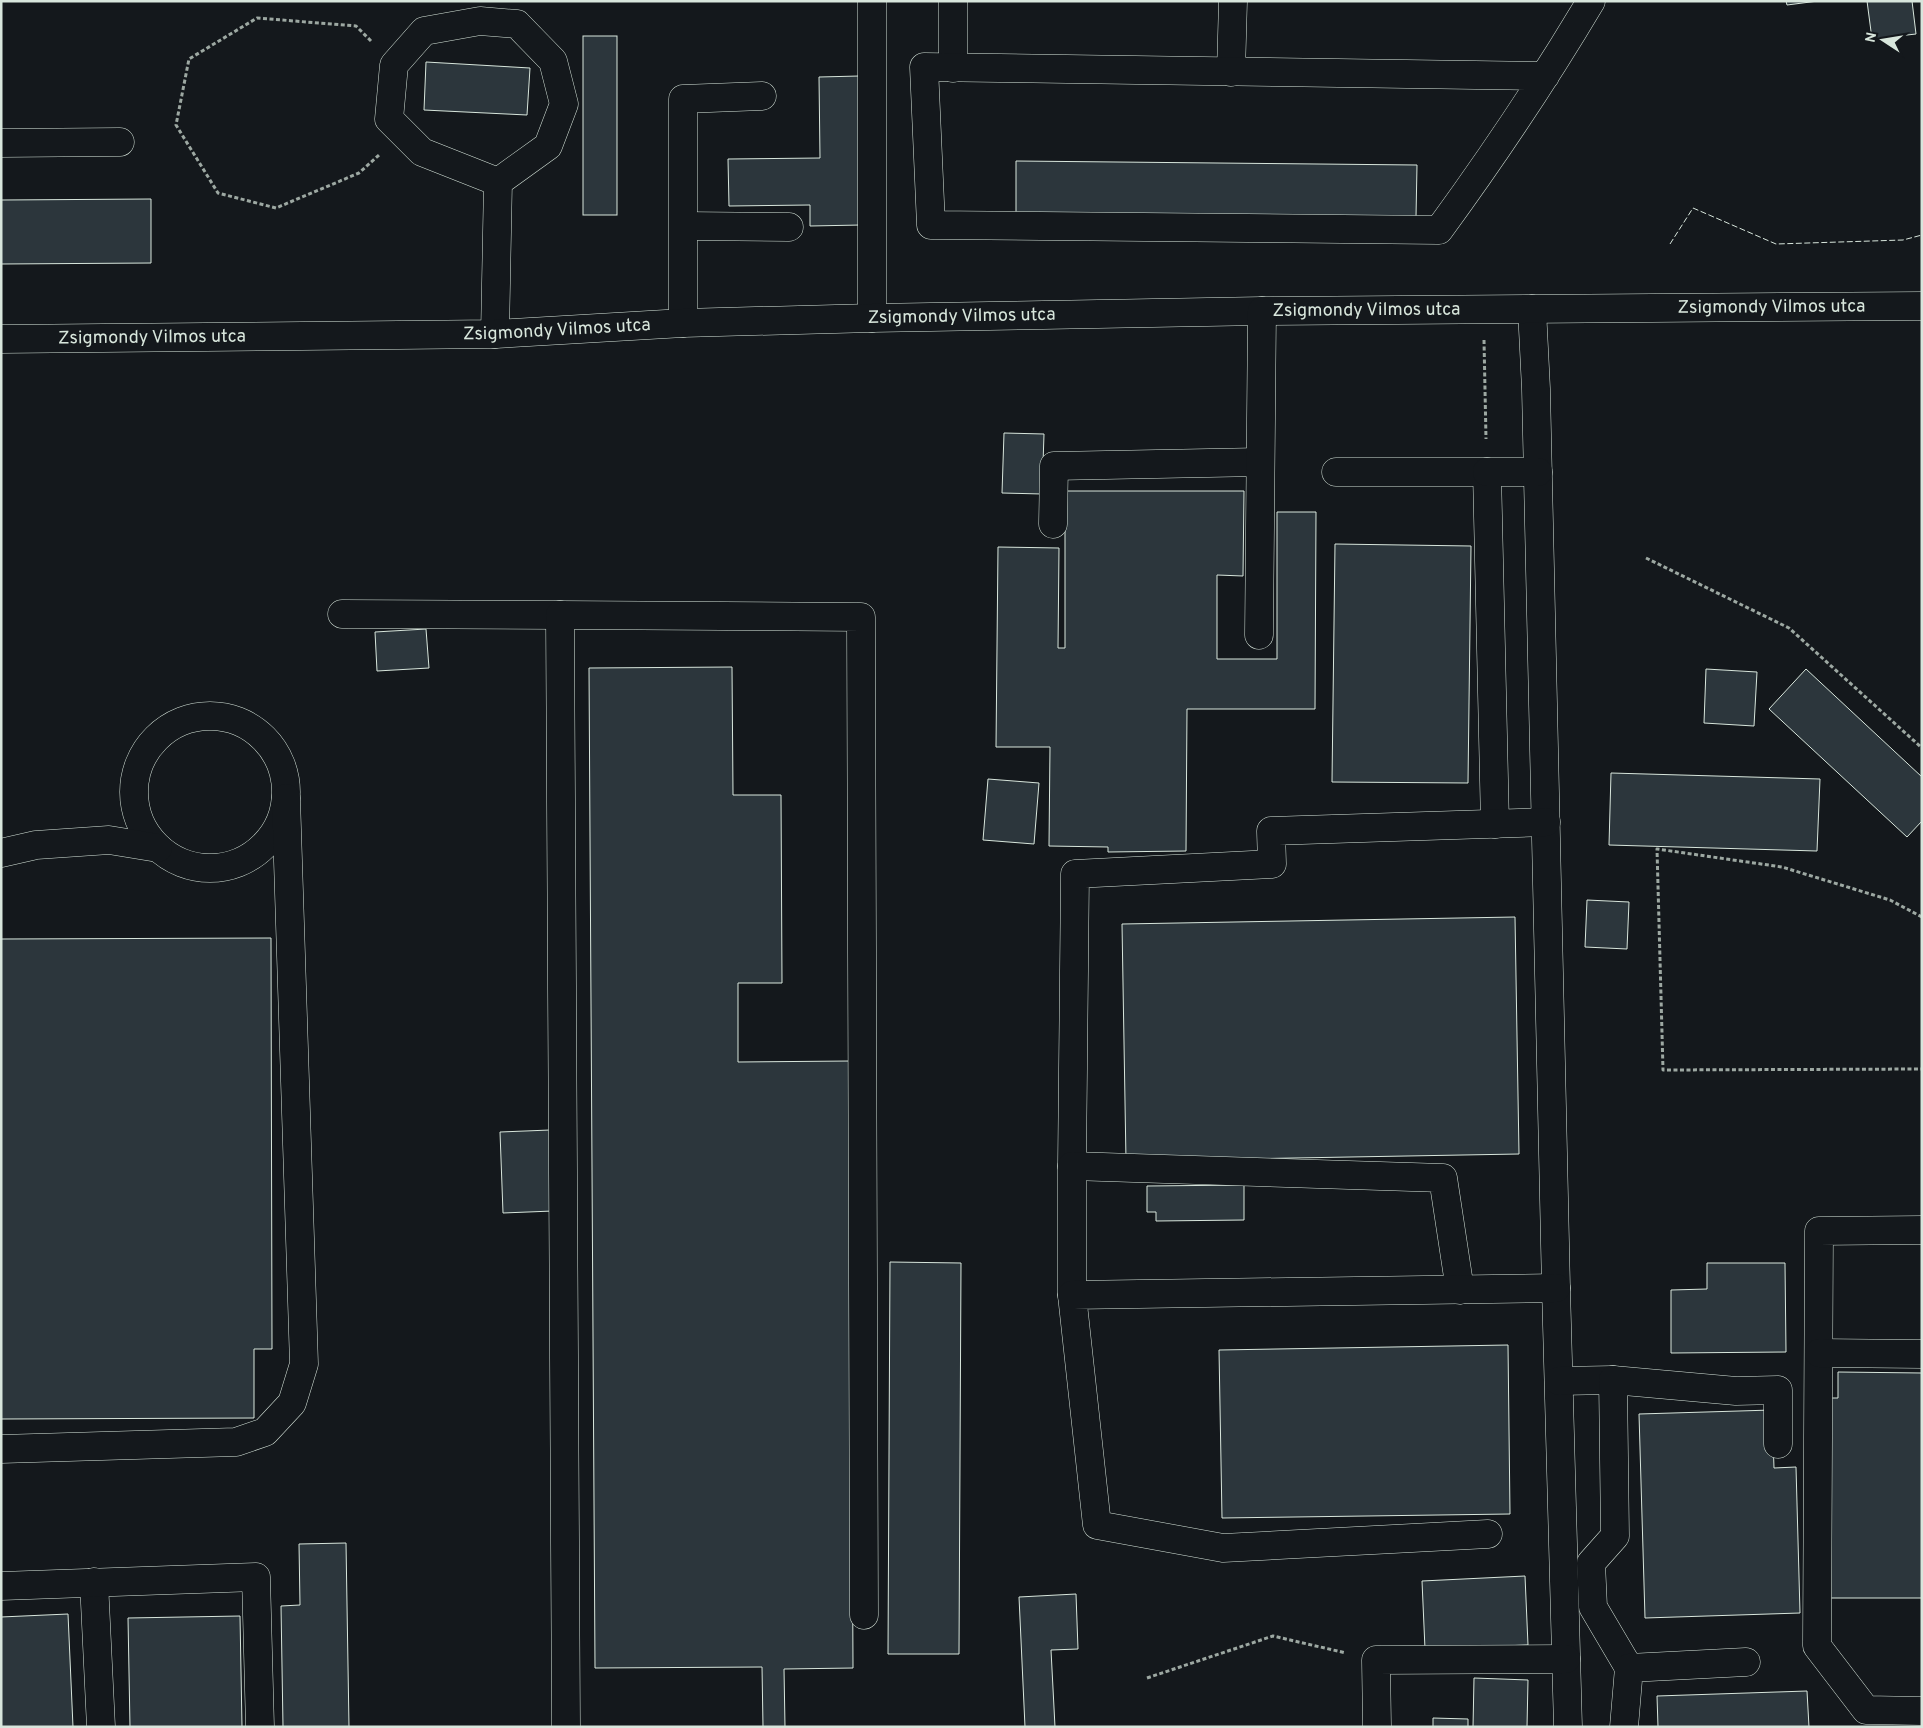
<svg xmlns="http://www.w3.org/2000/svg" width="1923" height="1728" font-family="Overpass,sans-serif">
<rect width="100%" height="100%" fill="#14181c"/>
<g fill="#2c363c" stroke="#d8e6dc">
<path d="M1786,1H1818L1787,5Z"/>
<path d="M1867,1H1912L1916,34L1872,39Z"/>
<rect x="583" y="36" width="34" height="179"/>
<path d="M426,62L530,68L527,115L424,110Z"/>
<path d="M859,76L861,225L810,226V205L729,206L728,159L820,158L819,77Z"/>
<path d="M1016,161L1417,165L1416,217L1016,213Z"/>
<path d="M151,199V263L1,264V200Z"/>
<path d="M1004,433L1044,434L1042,494L1002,493Z"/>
<path d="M1065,491H1244L1243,576L1217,575V659H1277V512H1316L1315,709H1187L1186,851L1108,852V847L1049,846L1050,747H996L998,547L1059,548L1058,648H1065Z"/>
<path d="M1335,544L1471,546L1468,783L1332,782Z"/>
<path d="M426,629L429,668L377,671L375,632Z"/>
<path d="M732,667L733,795H781L782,983H738V1062L850,1061L853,1668L784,1669L785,1727H763L762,1667L595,1668L589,668Z"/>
<path d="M1706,669L1757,672L1754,726L1704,723Z"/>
<path d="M1806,669L1922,777V821L1907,837L1769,709Z"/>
<path d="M1611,773L1820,779L1817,851L1609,845Z"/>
<path d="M988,779L1039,783L1034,844L983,840Z"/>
<path d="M1587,900L1629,902L1627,949L1585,947Z"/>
<path d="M1515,917L1519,1154L1126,1161L1122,924Z"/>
<path d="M271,938L272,1349H254V1418L1,1419V939Z"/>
<path d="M550,1130L553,1211L503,1213L500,1132Z"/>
<path d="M1244,1185V1220L1156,1221V1212H1147V1186Z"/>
<path d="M890,1262L961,1263L959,1654H888Z"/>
<path d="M1707,1263H1785L1786,1352L1671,1353V1290L1707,1289Z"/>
<path d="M1508,1345L1510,1514L1222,1518L1219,1350Z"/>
<path d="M1838,1372L1922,1373V1598H1826L1828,1398H1838Z"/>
<path d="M1772,1410L1774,1468L1796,1467L1800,1613L1645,1618L1639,1414Z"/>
<path d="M346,1543L349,1727H283L281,1606L300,1605L299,1544Z"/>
<path d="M1525,1576L1528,1645L1425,1649L1422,1581Z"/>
<path d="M1076,1594L1078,1649L1051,1650L1055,1727H1025L1019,1597Z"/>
<path d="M68,1614L73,1727H1V1617Z"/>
<path d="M240,1616L242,1727H130L128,1618Z"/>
<path d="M1474,1678L1528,1680L1527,1727H1473Z"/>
<path d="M1807,1691L1809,1727H1658L1657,1696Z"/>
<path d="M1433,1718L1468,1719V1727H1433Z"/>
</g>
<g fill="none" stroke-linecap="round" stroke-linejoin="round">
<g stroke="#d8e6dc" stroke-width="29">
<g id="minor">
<path d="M953,1V68"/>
<path d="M1231,72L1233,1"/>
<path d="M1545,76L924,67L931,225L1439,230C1493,156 1544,80 1591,1"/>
<path d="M1,143L120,142"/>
<path d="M684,226L789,227"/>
<path d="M1532,309L1536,389L1556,1288L1568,1727"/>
<path d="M872,318V1"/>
<path d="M683,323V99L762,96"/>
<path d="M495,334L498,182L548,146L564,104L553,61L517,24L480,21L424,31L394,65L389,119L422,152L498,182"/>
<path id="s1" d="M1,339L495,334L683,323L872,318L1262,311L1922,306"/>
<path d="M1336,472H1487L1495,824"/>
<path d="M1487,472H1538"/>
<path d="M1053,524L1054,466L1260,462"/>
<path d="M342,614L560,615"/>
<path d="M1259,635L1262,311"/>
<circle cx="210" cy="792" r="76"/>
<path d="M1,853L36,845L109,840L158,848"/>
<path d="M1072,1166L1075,874L1272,864L1271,831L1546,822"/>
<path d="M1922,1230L1819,1231L1817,1646L1866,1710L1922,1711"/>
<path d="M1072,1295V1166L1443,1178L1460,1290"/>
<path d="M1819,1353L1922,1354"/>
<path d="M1559,1381L1613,1380"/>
<path d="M1,1449L236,1442L265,1432L292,1403L304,1364L286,798"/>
<path d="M1488,1534L1223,1548L1097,1525L1072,1295L1556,1288"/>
<path d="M94,1582L101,1727"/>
<path d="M1,1586L256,1577L260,1727"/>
<path d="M1629,1668L1593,1607L1591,1563L1615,1536L1613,1380L1736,1391L1778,1390V1444"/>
<path d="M566,1727L560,615L861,617L864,1615"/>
<path d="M1377,1727L1376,1660L1566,1659"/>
<path d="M1624,1727L1629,1668L1746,1662"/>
</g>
</g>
<g stroke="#9da8a2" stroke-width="3" stroke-dasharray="4 2.5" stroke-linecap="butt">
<path d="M371,41L356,26L257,18L189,59L176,125L218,193L276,208L359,173L379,155"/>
<path d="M1484,340L1486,439"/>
<path d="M1646,558L1789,628L1922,748"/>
<path d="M1922,917L1890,900L1782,867L1657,849L1663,1070L1922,1069"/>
<path d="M1147,1678L1273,1636L1346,1653"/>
</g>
<use href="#minor" stroke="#14181c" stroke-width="28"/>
<path stroke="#d8e6dc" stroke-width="1" stroke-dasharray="6 2.5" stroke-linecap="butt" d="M1670,244L1693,208L1776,244L1903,240L1922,235"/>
</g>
<g text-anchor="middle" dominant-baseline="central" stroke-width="4" stroke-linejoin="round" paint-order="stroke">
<g font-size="18" fill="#d8e6dc" stroke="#14181c">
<text stroke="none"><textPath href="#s1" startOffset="1771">Zsigmondy Vilmos utca</textPath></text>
<text stroke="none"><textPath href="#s1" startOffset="1366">Zsigmondy Vilmos utca</textPath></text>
<text stroke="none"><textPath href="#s1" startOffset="961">Zsigmondy Vilmos utca</textPath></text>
<text stroke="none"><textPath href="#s1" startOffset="556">Zsigmondy Vilmos utca</textPath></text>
<text stroke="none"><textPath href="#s1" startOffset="151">Zsigmondy Vilmos utca</textPath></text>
</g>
</g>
<rect width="1923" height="1728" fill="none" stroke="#d8e6dc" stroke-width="5"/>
<g transform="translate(1883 40) rotate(282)" stroke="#14181c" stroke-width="4" paint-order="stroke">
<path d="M0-4L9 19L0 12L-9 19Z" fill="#d8e6dc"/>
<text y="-8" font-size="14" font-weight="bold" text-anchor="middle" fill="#d8e6dc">N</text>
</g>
</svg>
